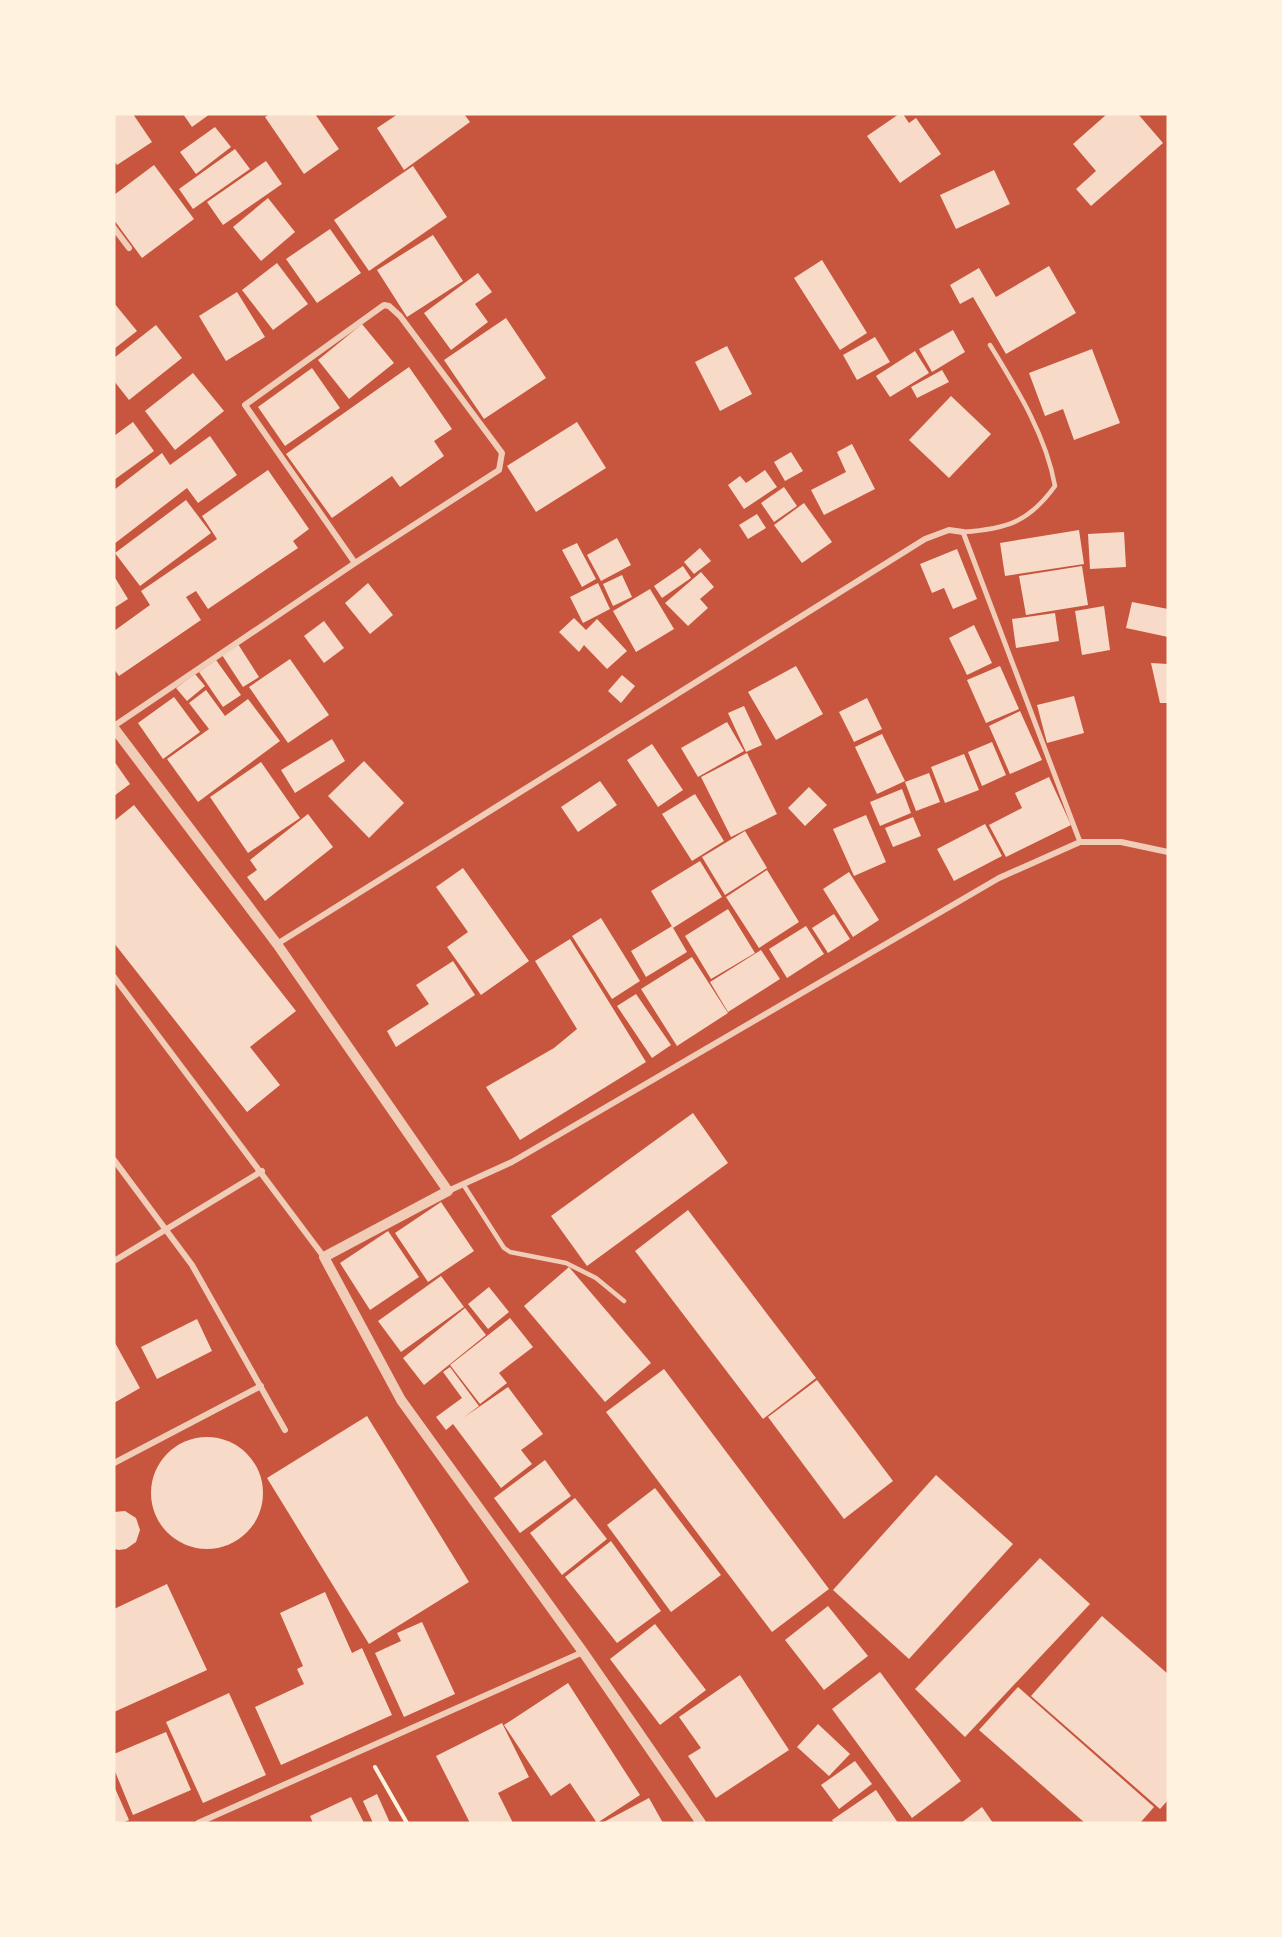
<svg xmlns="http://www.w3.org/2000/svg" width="1282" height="1937" font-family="Inter,sans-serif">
<rect width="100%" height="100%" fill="#c8553d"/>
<g fill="#f7dbc8">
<path d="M114,114H133L152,142L117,165L114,161Z"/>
<path d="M183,114H210L192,127Z"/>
<path d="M270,114H315L339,149L304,174L265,117Z"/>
<path d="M398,114H464L470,122L404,170L377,128Z"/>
<path d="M899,114H903L909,123L916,118L941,154L900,183L867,136Z"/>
<path d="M1107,114H1138L1163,143L1091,206L1076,189L1096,171L1073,144Z"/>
<path d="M215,127L231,147L196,174L180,152Z"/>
<path d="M235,149L250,169L193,209L179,189Z"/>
<path d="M266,161L282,184L223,225L207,202Z"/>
<path d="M154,165L194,219L142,258L114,220V195Z"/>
<path d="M413,166L447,217L369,271L334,220Z"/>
<path d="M994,170L1010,204L956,229L940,195Z"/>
<path d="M268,198L295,232L261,261L233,227Z"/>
<path d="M330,229L361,273L317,303L286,259Z"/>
<path d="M433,235L463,281L407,317L377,270Z"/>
<path d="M822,260L867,333L840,350L794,278Z"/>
<path d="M277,263L308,304L273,330L242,290Z"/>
<path d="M1049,266L1076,313L1006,354L973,297L960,304L950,285L979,268L996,297Z"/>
<path d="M478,273L492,292L475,304L488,322L451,350L424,313Z"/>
<path d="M237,292L265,337L226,361L199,316Z"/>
<path d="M114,303L137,331L114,349Z"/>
<path d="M506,318L546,378L484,419L444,360Z"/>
<path d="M362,324L394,363L349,399L318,360Z"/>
<path d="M156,325L182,358L129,400L114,381V358Z"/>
<path d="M953,330L965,352L932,372L919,349Z"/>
<path d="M875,337L890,362L857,380L843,355Z"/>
<path d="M727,346L752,394L720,411L695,362Z"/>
<path d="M1092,349L1120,423L1074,440L1063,409L1045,416L1029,373Z"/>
<path d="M915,351L929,373L890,397L876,376Z"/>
<path d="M409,367L452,429L434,441L444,456L400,487L392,476L332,518L286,454Z"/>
<path d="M312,368L340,408L285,446L258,407Z"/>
<path d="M942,370L949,382L917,398L911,387Z"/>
<path d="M193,373L224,411L175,450L145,411Z"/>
<path d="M951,396L991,434L949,478L909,440Z"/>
<path d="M133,422L154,451L114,480V436Z"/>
<path d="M577,422L606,468L536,512L507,466Z"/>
<path d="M210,436L237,475L198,503L187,488L114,544V490L162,453L170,465Z"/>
<path d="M852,444L875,489L824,515L811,490L846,472L837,452Z"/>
<path d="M791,452L803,471L785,481L774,462Z"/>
<path d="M268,470L309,529L293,541L298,548L208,609L196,591L186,597L201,620L119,676L114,669V631L150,605L141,591L217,539L202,516Z"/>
<path d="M765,470L777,487L744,509L728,485L740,476L746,483Z"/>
<path d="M784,487L797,506L774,522L761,503Z"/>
<path d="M186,500L211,533L140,586L115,553Z"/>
<path d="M804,503L832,542L802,563L774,525Z"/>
<path d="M757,514L766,528L748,539L739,525Z"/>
<path d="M1079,530L1084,564L1005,576L1000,543Z"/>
<path d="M1124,532L1126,567L1090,569L1088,534Z"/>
<path d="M617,538L631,565L601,581L587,555Z"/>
<path d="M577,543L596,579L582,587L562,550Z"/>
<path d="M700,548L711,561L694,574L684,562Z"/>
<path d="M957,549L977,599L953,609L944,588L932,593L920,564Z"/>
<path d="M683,566L691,578L662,598L654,586Z"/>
<path d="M1082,566L1088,605L1026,615L1019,576Z"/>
<path d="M701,572L714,587L700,599L708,608L688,626L665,603Z"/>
<path d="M622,575L632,597L613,606L603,584Z"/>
<path d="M114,576L128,599L114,608Z"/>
<path d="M368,583L393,615L370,634L345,603Z"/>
<path d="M598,583L610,609L583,623L570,597Z"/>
<path d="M650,589L674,629L636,652L613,611Z"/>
<path d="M1132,602L1168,609V637L1126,628Z"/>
<path d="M1104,606L1110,650L1082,655L1075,611Z"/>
<path d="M1055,613L1059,641L1016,648L1012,619Z"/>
<path d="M574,618L586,630L597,619L627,651L607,669L584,645L579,652L559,632Z"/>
<path d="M324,621L344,648L324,663L304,636Z"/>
<path d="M974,625L992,663L967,675L949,638Z"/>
<path d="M236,641L259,677L243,687L220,652Z"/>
<path d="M290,659L329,715L288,743L249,687Z"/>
<path d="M216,660L241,695L223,707L199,672Z"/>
<path d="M1151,663L1168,664V703H1160Z"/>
<path d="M796,666L823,714L776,740L748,692Z"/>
<path d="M1000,666L1019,709L986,723L967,680Z"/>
<path d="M195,674L205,686L187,701L176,688Z"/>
<path d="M622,675L635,686L621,703L608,691Z"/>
<path d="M206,690L225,716L248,699L280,741L198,802L167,759L209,729L189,703Z"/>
<path d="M1074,696L1084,733L1047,743L1037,705Z"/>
<path d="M174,697L200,732L163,759L138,723Z"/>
<path d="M867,698L882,729L854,742L839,712Z"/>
<path d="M744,706L762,745L746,752L728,713Z"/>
<path d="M1020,711L1042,760L1010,774L989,726Z"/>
<path d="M727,722L744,751L698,777L681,748Z"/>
<path d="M882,734L905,781L877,794L855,747Z"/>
<path d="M332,739L345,761L295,793L281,770Z"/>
<path d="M992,742L1006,775L982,786L968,752Z"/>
<path d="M652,744L683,790L658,807L627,760Z"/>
<path d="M747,753L777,814L731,837L701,777Z"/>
<path d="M964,754L979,790L945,803L931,767Z"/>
<path d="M114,761L130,784L114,796Z"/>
<path d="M364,761L404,803L369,838L328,796Z"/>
<path d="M261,762L300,818L248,853L210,797Z"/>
<path d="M929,773L940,802L916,811L905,782Z"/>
<path d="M1049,777L1071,825L1006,857L989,825L1022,808L1015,793Z"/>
<path d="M600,781L617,805L578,832L561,807Z"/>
<path d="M809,787L827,805L805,826L788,808Z"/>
<path d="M902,789L911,813L880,826L870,802Z"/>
<path d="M695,794L724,841L692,861L662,814Z"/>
<path d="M134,805L296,1011L250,1047L280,1085L247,1112L114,943V821Z"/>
<path d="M308,814L333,847L265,901L247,877L257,870L250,860Z"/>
<path d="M866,815L886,862L854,876L833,829Z"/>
<path d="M913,817L921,836L893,847L885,828Z"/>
<path d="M985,824L1002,856L954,881L937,849Z"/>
<path d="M745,831L767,868L725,895L702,857Z"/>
<path d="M700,861L722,897L673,928L651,891Z"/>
<path d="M463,868L529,961L481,995L447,947L468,932L436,887Z"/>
<path d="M767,870L799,922L759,948L726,897Z"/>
<path d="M849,872L879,920L853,937L823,889Z"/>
<path d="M728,909L755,953L711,979L685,936Z"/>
<path d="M834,914L850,939L828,953L812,928Z"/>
<path d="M601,918L640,981L612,999L572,936Z"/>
<path d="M672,926L687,952L646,977L631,951Z"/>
<path d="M806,926L824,954L787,978L769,949Z"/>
<path d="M570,939L646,1062L520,1140L486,1087L554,1048L577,1029L535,961Z"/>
<path d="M761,950L780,979L728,1012L710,982Z"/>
<path d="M692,957L728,1013L677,1046L641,989Z"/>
<path d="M453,961L475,995L396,1047L387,1031L429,1004L416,985Z"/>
<path d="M636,994L671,1045L652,1058L617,1006Z"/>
<path d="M693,1113L728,1163L587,1266L551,1216Z"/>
<path d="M441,1202L474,1251L428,1282L395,1233Z"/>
<path d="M688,1210L816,1378L763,1419L635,1251Z"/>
<path d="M388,1231L419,1277L370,1310L340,1263Z"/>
<path d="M569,1267L651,1363L605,1402L524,1306Z"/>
<path d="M441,1276L464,1307L401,1352L378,1321Z"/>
<path d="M489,1287L509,1312L488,1329L468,1304Z"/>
<path d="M465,1308L486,1335L424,1385L403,1358Z"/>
<path d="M510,1318L533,1347L499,1373L507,1383L480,1404L450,1365Z"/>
<path d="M197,1319L212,1351L157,1379L141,1347Z"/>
<path d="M114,1341L140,1388L114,1403Z"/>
<path d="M450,1367L479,1406L463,1418L508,1387L543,1434L521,1450L532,1464L501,1488L453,1424L446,1430L436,1417L462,1398L443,1372Z"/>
<path d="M664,1369L829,1589L772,1632L606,1412Z"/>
<path d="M817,1380L893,1481L844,1519L768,1417Z"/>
<path d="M367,1416L469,1582L369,1644L267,1478Z"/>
<circle cx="207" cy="1493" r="56"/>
<path d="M545,1460L571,1496L520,1533L494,1498Z"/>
<path d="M936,1475L1013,1544L909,1659L833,1590Z"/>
<path d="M655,1488L721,1575L671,1612L607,1525Z"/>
<path d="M575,1498L607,1539L562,1575L530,1533Z"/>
<path d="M125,1511L136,1518L140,1530L136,1542L126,1549L119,1550L114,1549V1512Z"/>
<path d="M611,1541L661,1611L617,1643L565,1577Z"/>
<path d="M1040,1558L1090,1604L965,1737L915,1689Z"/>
<path d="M167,1584L207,1670L114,1712V1609Z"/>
<path d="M325,1592L352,1653L362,1648L392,1715L281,1765L255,1707L304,1684L297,1669L303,1666L280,1613Z"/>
<path d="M828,1606L868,1656L824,1690L785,1640Z"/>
<path d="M1102,1616L1168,1674V1800L1160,1809L1031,1696Z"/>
<path d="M422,1622L455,1694L404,1717L375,1653L401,1641L397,1633Z"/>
<path d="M655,1624L706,1690L660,1725L610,1659Z"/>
<path d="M880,1672L961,1781L912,1818L832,1709Z"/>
<path d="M740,1675L789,1750L716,1798L688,1756L701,1748L679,1717Z"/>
<path d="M568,1683L640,1795L597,1823L570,1783L551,1796L504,1725Z"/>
<path d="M1018,1687L1154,1807L1140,1823H1085L979,1730Z"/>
<path d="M229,1693L266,1775L203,1803L166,1722Z"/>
<path d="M502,1723L529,1777L498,1793L513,1823H470L436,1756Z"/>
<path d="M818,1724L850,1754L829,1776L797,1747Z"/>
<path d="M166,1732L191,1790L133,1815L114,1769V1754Z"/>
<path d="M855,1761L872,1784L839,1809L821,1785Z"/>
<path d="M114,1786L129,1820L122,1823H114Z"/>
<path d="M876,1790L898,1823H834L832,1820Z"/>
<path d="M377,1794L390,1823H373L363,1801Z"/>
<path d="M351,1797L364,1823H313L310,1816Z"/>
<path d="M649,1798L663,1823H602Z"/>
<path d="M982,1807L993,1823H961Z"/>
</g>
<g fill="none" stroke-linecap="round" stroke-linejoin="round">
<path stroke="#fff3e0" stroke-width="4" d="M375,1767L407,1823"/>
<g stroke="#f1ccb7" stroke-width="4.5">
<path d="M963,532C1007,529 1029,522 1055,486C1046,435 1017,389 990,345"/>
<path d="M463,1184L504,1248L510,1252L566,1263L596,1278L624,1301"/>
</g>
<path stroke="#f1ccb7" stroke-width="5" d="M963,532L1080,842"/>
<g stroke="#f1ccb7" stroke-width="6">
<path d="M114,228L129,248"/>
<path d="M114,726L355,563L499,470L502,453L400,316L389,306L384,305L245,405L355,563"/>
<path d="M277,944L925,539L949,530L963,532"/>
<path d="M114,977L324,1257"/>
<path d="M114,1160L192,1265L285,1430"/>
<path d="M448,1191L512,1162L999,878L1080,842H1121L1168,852"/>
<path d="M114,1261L262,1171"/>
<path d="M114,1463L261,1386"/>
<path d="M198,1823L583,1652"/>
</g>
<path stroke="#f1ccb7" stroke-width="10" d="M114,728L277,944L448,1191L324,1257L401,1400L583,1652L701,1823"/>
</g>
<rect width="1282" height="1937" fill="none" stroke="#fff3e0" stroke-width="231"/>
</svg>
